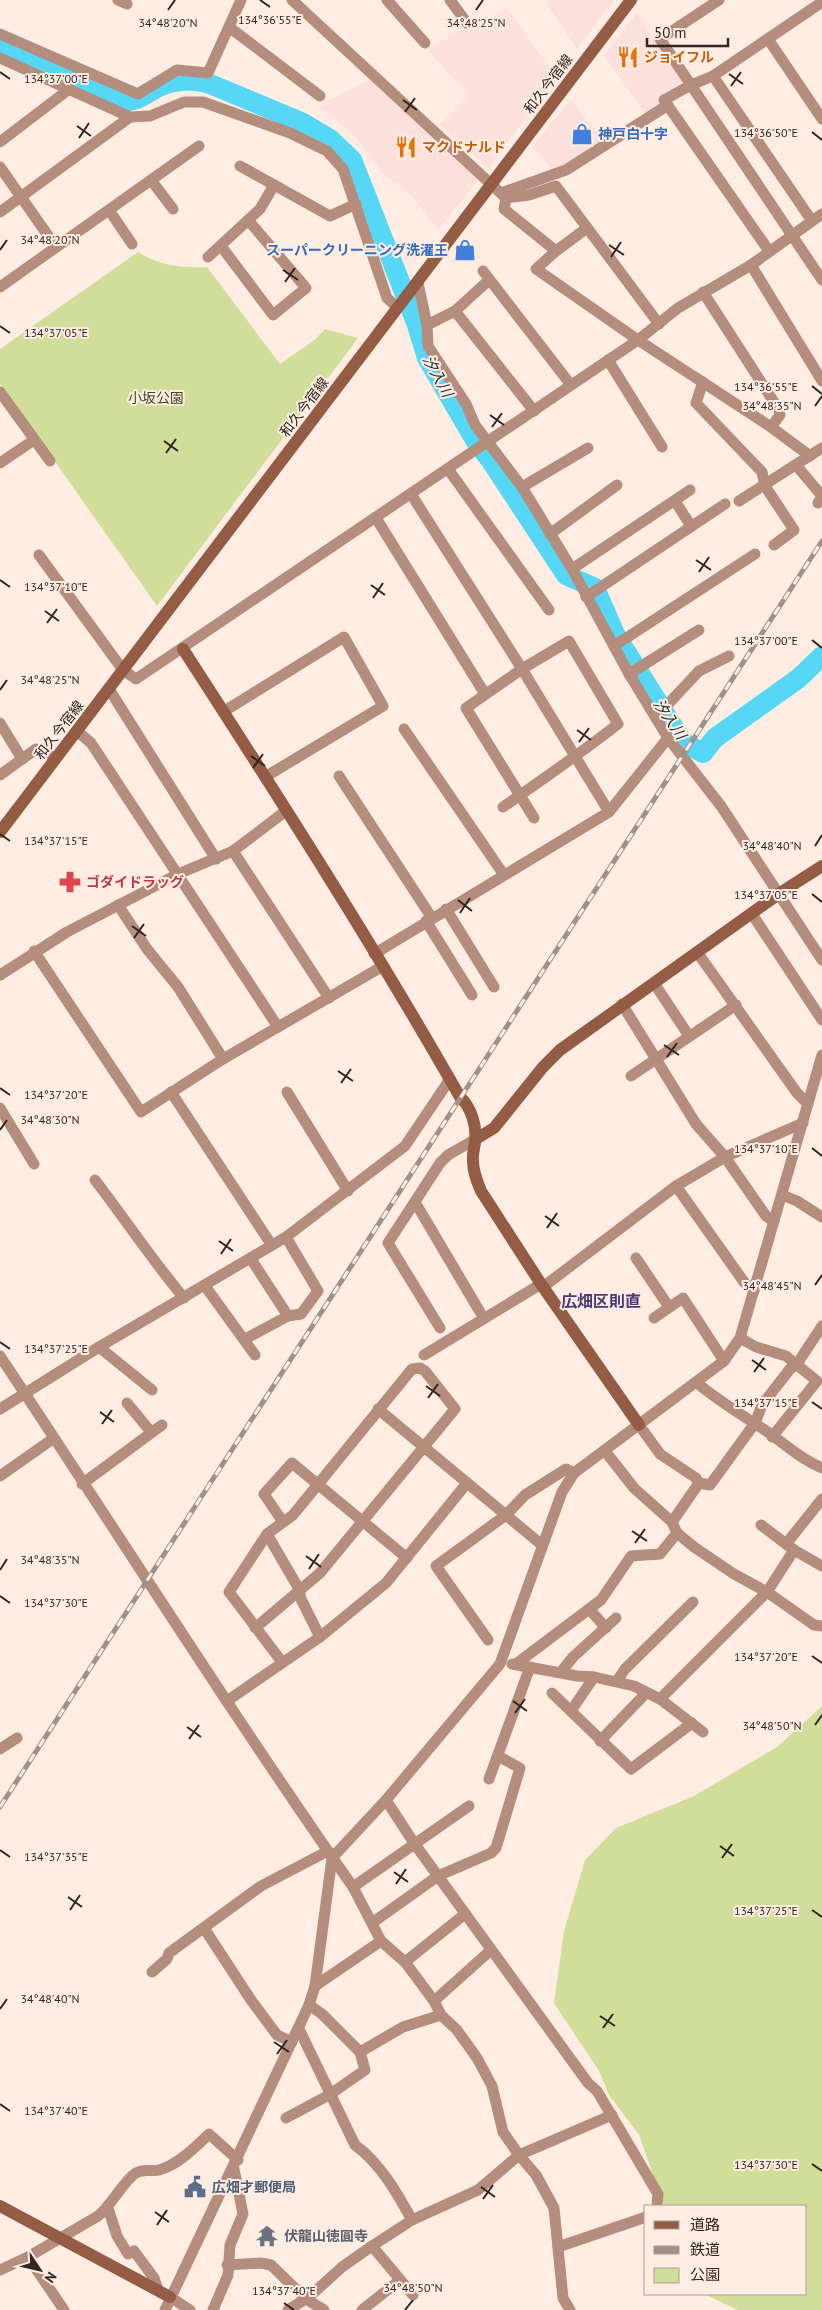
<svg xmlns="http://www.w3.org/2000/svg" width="822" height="2310" font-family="'PT Sans','Noto Sans JP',sans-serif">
<rect width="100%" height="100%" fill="#ffede3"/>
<g fill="#fbe0db">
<path d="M544,0H614L577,49Z"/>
<path d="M507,8L556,77L488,168L440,125L469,96L427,49L457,31L477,26Z"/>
<path d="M637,13L683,81L656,99L660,105L646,115L604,55Z"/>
<path d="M370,80L479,179L438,230L412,196L382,173L356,137L318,106Z"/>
<path d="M571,99L604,141L553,171L533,146Z"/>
</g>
<g fill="#d0de9a">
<path d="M138,252C160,266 181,268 207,267L280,364L313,341L325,329L358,338L157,606L0,384V349Z"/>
<path d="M822,1706V2310H738L704,2294H806V2206H664L639,2135L609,2095L599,2071L554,2003L564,1931L585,1860L616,1828L694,1796L777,1747Z"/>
</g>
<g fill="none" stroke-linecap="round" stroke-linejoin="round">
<path stroke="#55d7f5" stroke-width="20" d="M0,48L117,101C133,103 140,98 153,90C170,80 191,78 210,84L301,122L330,139L352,160L417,325L427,358L475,440L491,461L566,575L595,588L615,634L683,742L703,753L715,738L799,678L822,656"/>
<g stroke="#b48d7d" stroke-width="11">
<path d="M118,0L127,4"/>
<path d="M292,0L506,198"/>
<path d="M387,0L425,43"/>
<path d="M450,0L467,23"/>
<path d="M719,0L660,39L822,280"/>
<path d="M229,27L320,96"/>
<path d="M0,34L138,94L177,70L208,73L241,0"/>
<path d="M768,39L822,119"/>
<path d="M0,58L130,117L150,116L184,102H203L290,133L327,151L343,169L387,298L398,308"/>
<path d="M713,76L812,221"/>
<path d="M0,142L68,90"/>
<path d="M240,166L330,216L356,204"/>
<path d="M0,167L56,247"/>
<path d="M151,180L173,209"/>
<path d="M501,193L566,170L668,105"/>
<path d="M506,198L529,195L556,186L659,324"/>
<path d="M506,198L504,209L556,251"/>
<path d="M109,210L132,244"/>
<path d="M0,212L130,117"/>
<path d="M587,228L556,251L536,269L638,340L771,427L810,456"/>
<path d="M221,246L273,315L306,288L248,220"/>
<path d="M769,251L664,100L691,85L713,76L822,2"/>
<path d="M208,257L260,209L274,185"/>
<path d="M751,265L822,381"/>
<path d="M483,271L571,385"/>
<path d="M418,283L427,325L428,346L466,404L475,425L522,487L572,569L629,674L668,738L721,806L822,960"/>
<path d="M0,287L199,146"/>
<path d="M703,292L779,410L780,415L771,427"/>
<path d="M455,311L534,411"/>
<path d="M427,325L455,311L489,280"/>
<path d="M608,360L662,447"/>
<path d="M703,382L696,403L762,472L765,486L794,530L774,545"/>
<path d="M0,392L50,461"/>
<path d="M0,463L34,440"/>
<path d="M796,465L822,496L818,503"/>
<path d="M448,469L549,610"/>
<path d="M522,487L588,448"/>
<path d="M411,494L522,669L609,812"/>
<path d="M675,501L691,526"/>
<path d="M739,501L822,448"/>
<path d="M376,518L485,694"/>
<path d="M550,534L617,485"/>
<path d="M39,555L123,670L136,679L638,340L678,308L751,265L822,214"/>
<path d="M572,569L690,490"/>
<path d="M586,597L725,504"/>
<path d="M614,646L755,554"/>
<path d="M629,674L699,630"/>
<path d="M109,689L216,859"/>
<path d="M223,712L344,637L383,706L265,777"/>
<path d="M657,716L699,671L729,656"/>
<path d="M0,723L22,759"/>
<path d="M404,729L504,875"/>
<path d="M77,731L91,743L278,1027"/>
<path d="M0,775L36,749L46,752L55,759"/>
<path d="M339,776L432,918"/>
<path d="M503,807C542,780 581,753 618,724L569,641L522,669L466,708L534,818"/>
<path d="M233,851L329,998"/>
<path d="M118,905L147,949L178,987L223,1059"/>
<path d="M446,909L494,987"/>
<path d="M752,914L822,1020"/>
<path d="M426,921L472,995"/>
<path d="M34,951L141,1112L223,1059L383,966"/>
<path d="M697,952L797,1093L808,1104"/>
<path d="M374,954L609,812L668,738"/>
<path d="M0,975L67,932L178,874L233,851L287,810"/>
<path d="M654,983L689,1036"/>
<path d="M622,1004L696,1124L725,1157L766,1216L774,1221"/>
<path d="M631,1076L736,1005"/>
<path d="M171,1092L271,1244"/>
<path d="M287,1092L348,1191"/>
<path d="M0,1108L34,1164"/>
<path d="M95,1180C125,1219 152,1260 184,1298"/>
<path d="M676,1186L744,1282L754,1291"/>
<path d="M782,1195L797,1201L822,1217"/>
<path d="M415,1202L480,1312"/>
<path d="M636,1258L669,1307"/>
<path d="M251,1259L288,1316"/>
<path d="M205,1286L255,1355"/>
<path d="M543,1287L676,1186L725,1157L803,1123"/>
<path d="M654,1318L683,1298L724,1361"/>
<path d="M440,1328L388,1243L440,1163L448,1155L476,1139"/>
<path d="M740,1338L756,1347L786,1356L817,1381L772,1437"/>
<path d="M245,1339L288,1316L301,1314L318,1291L286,1237"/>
<path d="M99,1347L152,1390"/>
<path d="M424,1355L541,1284"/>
<path d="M0,1356C118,1533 231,1713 353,1887L381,1941L405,1962L434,2001L441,2015L457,2030L477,2058L492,2086L503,2132L519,2155L536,2175L554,2208L563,2298L570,2310"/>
<path d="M697,1383C715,1398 734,1410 754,1423C778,1437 796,1457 822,1468"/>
<path d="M127,1403L151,1432"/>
<path d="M0,1409L99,1347L286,1237L405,1146L450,1079"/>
<path d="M378,1409L542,1545"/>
<path d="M639,1425L660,1454L696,1478L699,1483"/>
<path d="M605,1451L634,1488L672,1522"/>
<path d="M0,1476L54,1438"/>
<path d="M82,1484L162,1425"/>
<path d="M283,1522L264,1494L292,1463L407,1558"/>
<path d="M761,1525L794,1550L822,1566"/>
<path d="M677,1533L694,1547L734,1574L767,1592L814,1625L822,1626"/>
<path d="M267,1534L299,1589L301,1599L320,1637"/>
<path d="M786,1544L822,1499"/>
<path d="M590,1610L606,1628"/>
<path d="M255,1628L320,1573L455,1409L425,1371L420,1368L412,1369L293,1515L267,1534L229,1592L282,1662"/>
<path d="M488,1640L436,1566L506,1515L525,1495L566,1469L574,1473"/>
<path d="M512,1664L577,1676L594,1677L634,1686L660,1699L703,1732"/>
<path d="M516,1664L601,1600L631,1556L660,1554L677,1533L672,1522L699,1483L710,1485L755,1423L762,1405L790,1369L797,1364L822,1326"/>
<path d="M561,1672L573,1657L616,1618"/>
<path d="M617,1681L625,1669L693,1602"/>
<path d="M552,1693L631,1769L692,1723"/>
<path d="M660,1699L767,1592L794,1550"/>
<path d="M227,1701L320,1637L386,1583L467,1483"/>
<path d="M571,1711L594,1677"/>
<path d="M600,1741L646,1693"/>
<path d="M0,1749L17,1738"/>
<path d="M489,1779L530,1667"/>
<path d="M386,1800L414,1843L588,2083L597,2091L658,2194L657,2206"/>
<path d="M353,1887L469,1806"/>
<path d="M372,1923L438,1876L491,1853L496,1848L520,1768L498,1756"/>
<path d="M204,1928L251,2000L277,2035L292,2042"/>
<path d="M405,1962L465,1914"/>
<path d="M152,1972L167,1959L169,1953L261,1886L328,1851"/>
<path d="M315,1986L381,1941"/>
<path d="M434,2001L491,1950"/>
<path d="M299,2029L355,2145C381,2164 397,2193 412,2220"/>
<path d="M360,2052L403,2027L441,2015"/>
<path d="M286,2118L329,2095L365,2070L360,2052L322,2014L309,2005"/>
<path d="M108,2208L117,2236L128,2254L134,2251L154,2278L158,2290"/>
<path d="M372,2246L413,2295"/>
<path d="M558,2247L646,2217"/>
<path d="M28,2257L64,2310"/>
<path d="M227,2265L261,2263L271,2265L306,2299L324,2310"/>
<path d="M0,2270L28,2257L98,2216C111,2206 125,2179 136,2173C144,2168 152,2172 159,2170C178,2165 195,2147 209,2134L238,2160"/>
<path d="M170,2297L190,2310"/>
<path d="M165,2310L309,2005L315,1986L332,1858L386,1800L500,1664L562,1492L574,1473L724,1361L740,1338L822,1055"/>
<path d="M213,2310L228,2275L230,2245L243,2214L234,2169"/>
<path d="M288,2310L309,2297L342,2267L372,2246L412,2220L478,2190L519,2155L612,2115"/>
<path d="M362,2310L400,2280"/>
</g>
<g stroke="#945c45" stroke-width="12">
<path d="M183,649C278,796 373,944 460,1097C471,1107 477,1126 475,1141C475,1147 472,1154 473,1161C473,1172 477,1181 481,1191L541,1284L639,1425"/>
<path d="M0,832L631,0"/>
<path d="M476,1139L494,1128L543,1067L560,1050L780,893L822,866"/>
<path d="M0,2206L170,2297"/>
</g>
<g stroke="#9f9188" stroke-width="5">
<path id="rail" d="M0,1807L822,541"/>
</g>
<use href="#rail" stroke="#ffede3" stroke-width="3" stroke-dasharray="9" stroke-linecap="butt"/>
</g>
<path fill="none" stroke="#30251f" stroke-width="2" d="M260,0L270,7M168,10L175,0M476,10L483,0M0,72L10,79M729,74L743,84M731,86L741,72M403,100L417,110M405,112L415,98M77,126L91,136M812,132L822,140M79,138L89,123M609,245L624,255M0,250L7,240M611,257L621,242M283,270L298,280M285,282L295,268M0,326L10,333M812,386L822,394M815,406L822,396M490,415L504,425M492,427L502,413M164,441L178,451M166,453L176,439M696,560L711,570M699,572L709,557M0,580L10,587M371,585L385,595M373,598L383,583M45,611L59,621M47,623L57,609M812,640L822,648M0,690L7,680M577,730L591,740M579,742L589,728M251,756L265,766M253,768L263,754M0,834L10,841M815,846L822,835M812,894L822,902M458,900L472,911M460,913L470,898M132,926L146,936M134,938L144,924M664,1045L679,1055M667,1057L677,1043M338,1071L353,1081M341,1083L351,1069M0,1088L10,1095M0,1130L7,1120M812,1148L822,1156M545,1216L559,1226M547,1228L557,1213M219,1241L233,1251M221,1254L231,1239M815,1285L822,1275M0,1342L10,1349M752,1360L766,1370M754,1372L764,1358M426,1386L440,1396M428,1398L438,1384M812,1402L822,1409M100,1412L114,1422M102,1424L112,1410M632,1531L647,1541M635,1543L645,1529M306,1556L321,1567M309,1569L319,1554M0,1570L7,1559M0,1596L10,1603M812,1656L822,1663M513,1701L527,1711M515,1713L525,1699M815,1725L822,1715M187,1727L201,1737M189,1739L199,1725M720,1846L734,1856M0,1850L10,1857M722,1858L732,1844M394,1872L408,1882M396,1884L406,1869M68,1897L82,1907M70,1910L80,1895M812,1910L822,1917M0,2009L7,1999M600,2016L615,2026M603,2028L613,2014M274,2042L289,2052M277,2054L287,2040M0,2104L10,2111M812,2164L822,2171M481,2187L495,2197M483,2199L493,2185M155,2212L169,2222M157,2225L167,2210M284,2303L294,2310M405,2310L413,2300"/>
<defs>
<g id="restaurant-bare" transform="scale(1.725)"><path d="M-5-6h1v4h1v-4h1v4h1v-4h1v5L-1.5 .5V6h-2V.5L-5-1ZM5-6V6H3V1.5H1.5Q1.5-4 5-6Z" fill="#e8710a" stroke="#ffede3" stroke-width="2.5" paint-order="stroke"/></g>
<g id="shop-bare" transform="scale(1.725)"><path d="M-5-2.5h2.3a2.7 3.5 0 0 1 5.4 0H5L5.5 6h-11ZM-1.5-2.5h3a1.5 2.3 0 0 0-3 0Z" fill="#3f7fe0" stroke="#ffede3" stroke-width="2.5" paint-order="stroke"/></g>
<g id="pharmacy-bare" transform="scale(1.725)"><path d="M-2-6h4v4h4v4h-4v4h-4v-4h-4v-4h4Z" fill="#e0444e" stroke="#ffede3" stroke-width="2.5" paint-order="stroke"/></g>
<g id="civic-bare" transform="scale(1.725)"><path d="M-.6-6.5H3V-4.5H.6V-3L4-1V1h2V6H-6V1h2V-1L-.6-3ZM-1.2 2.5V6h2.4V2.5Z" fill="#5c6f8a" stroke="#ffede3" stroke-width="2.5" paint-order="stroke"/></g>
<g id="temple-bare" transform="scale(1.725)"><path d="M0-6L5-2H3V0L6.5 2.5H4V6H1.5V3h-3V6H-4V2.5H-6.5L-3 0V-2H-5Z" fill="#6b7280" stroke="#ffede3" stroke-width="2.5" paint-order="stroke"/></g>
</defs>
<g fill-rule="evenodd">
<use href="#restaurant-bare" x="628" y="57"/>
<use href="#shop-bare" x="582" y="134"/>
<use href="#restaurant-bare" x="406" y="147"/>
<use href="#shop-bare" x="465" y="250"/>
<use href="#pharmacy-bare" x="70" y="882"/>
<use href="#civic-bare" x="195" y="2187"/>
<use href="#temple-bare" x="267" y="2236"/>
</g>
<g text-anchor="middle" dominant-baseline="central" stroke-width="4" stroke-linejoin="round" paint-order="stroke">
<g font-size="14" font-weight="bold" fill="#c56008" stroke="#ffede3" text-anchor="start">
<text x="644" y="57">ジョイフル</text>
<text x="422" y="147">マクドナルド</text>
</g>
<g font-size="14" fill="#30251f" stroke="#ffede3">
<text transform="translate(548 84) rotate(-53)">和久今宿線</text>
<text transform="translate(304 407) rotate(-53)">和久今宿線</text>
<text transform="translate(59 730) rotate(-52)">和久今宿線</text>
</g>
<g font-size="14" font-weight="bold" fill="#366cbe" stroke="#ffede3" text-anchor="start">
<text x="598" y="134">神戸白十字</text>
<text x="448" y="250" text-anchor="end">スーパークリーニング洗濯王</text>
</g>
<g font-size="14" fill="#3e451e" stroke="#ffede3">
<text x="156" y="398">小坂公園</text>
</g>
<g font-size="14" font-weight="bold" fill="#be3a42" stroke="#ffede3" text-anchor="start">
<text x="86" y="882">ゴダイドラッグ</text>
</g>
<g font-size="14" font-weight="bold" fill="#4e5e75" stroke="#ffede3" text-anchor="start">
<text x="212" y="2187">広畑才郵便局</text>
</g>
<g font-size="14" font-weight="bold" fill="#5b616d" stroke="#ffede3" text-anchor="start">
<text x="284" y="2236">伏龍山徳圓寺</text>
</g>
<g font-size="15" font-style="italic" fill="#182e34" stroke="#ffede3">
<text transform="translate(438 376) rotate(61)">汐入川</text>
<text transform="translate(670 719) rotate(56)">汐入川</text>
</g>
<g font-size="16" font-weight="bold" fill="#473c79" stroke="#ffede3">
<text x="601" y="1301">広畑区則直</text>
</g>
</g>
<g font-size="12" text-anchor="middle" fill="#30251f" stroke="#ffede3" stroke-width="4" stroke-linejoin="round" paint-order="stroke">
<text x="270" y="24">134°36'55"E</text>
<text x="168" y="27">34°48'20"N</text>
<text x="476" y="27">34°48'25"N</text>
<text x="56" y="83">134°37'00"E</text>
<text x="766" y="137">134°36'50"E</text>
<text x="50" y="244">34°48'20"N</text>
<text x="56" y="337">134°37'05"E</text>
<text x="766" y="391">134°36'55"E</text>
<text x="772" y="410">34°48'35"N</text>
<text x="56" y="591">134°37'10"E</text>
<text x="766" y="645">134°37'00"E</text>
<text x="50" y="684">34°48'25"N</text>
<text x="56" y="845">134°37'15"E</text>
<text x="772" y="850">34°48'40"N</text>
<text x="766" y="899">134°37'05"E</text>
<text x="56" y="1099">134°37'20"E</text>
<text x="50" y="1124">34°48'30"N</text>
<text x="766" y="1153">134°37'10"E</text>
<text x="772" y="1290">34°48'45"N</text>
<text x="56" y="1353">134°37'25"E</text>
<text x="766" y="1407">134°37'15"E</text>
<text x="50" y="1564">34°48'35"N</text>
<text x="56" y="1607">134°37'30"E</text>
<text x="766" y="1661">134°37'20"E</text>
<text x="772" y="1730">34°48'50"N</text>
<text x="56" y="1861">134°37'35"E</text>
<text x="766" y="1915">134°37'25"E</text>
<text x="50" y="2003">34°48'40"N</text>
<text x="56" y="2115">134°37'40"E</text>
<text x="766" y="2169">134°37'30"E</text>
<text x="413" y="2292">34°48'50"N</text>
<text x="284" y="2295">134°37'40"E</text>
</g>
<rect x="644" y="2205" width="162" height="90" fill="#ffede3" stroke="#ac9d95"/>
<rect x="654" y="2221" width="25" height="8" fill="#945c45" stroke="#ac9d95"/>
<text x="690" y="2230" font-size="15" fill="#30251f">道路</text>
<rect x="654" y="2246" width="25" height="8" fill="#9f9188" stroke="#ac9d95"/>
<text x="690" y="2255" font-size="15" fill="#30251f">鉄道</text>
<rect x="654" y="2268" width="25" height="15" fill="#d0de9a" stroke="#ac9d95"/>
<text x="690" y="2280" font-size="15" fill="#30251f">公園</text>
<g transform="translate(40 2270) rotate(125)" stroke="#ffede3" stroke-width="4" paint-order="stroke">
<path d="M0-4L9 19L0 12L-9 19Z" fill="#30251f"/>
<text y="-8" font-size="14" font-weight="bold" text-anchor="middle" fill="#30251f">N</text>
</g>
<path d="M647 38v8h81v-8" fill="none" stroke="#30251f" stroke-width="2.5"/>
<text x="654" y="38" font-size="15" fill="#30251f" stroke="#ffede3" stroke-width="4" paint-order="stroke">50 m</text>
</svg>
